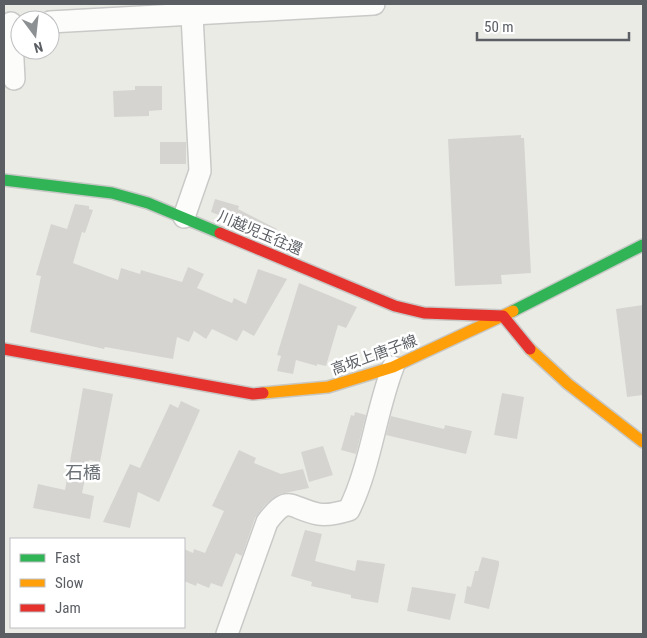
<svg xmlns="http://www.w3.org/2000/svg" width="647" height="638" font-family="'Roboto Condensed','Noto Sans JP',sans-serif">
<rect width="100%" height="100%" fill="#ebebe6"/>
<g fill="#d5d4d1">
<path d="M135,86H162V110L149,111V116L114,117L113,91L135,90Z"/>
<path d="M521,135V138H524L531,273L501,275L502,284L455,286L448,139Z"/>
<rect x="160" y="142" width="26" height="22"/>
<path d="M215,199L239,206L238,209L277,229L274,237L211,212Z"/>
<path d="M75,204L89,206V209L93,210L85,233L82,232L73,263L118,280L121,268L140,274L141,270L182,282L188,267L204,274L197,288L232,303L234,298L246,304L258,269L287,279L254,336L243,330L237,341L212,329L206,339L194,331L189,342L177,337L173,359L105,347L104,349L30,332L41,276L36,275L51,224L67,229Z"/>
<path d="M299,283L357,307L346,328L338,325L326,366L317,364V366L296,360L293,374L277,371L281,356L277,355Z"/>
<path d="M643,305V395L627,397L616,309Z"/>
<path d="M83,388L113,394L100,462L89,460L82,493L94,496L90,519L33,508L38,484L65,490Z"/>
<path d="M502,393L524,397L517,439L494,435Z"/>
<path d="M181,401L200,410L159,502L138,492L130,528L103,522L130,464L140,468L170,404L178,408Z"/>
<path d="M355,412L366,415L356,454L341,450L351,415L354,416Z"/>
<path d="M391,416L444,429L445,425L472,431L466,454L386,435Z"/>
<path d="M323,446L333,475L309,482L301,452Z"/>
<path d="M239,450L256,458L254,463L281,474L303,469L309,488L280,494L265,505L255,518L242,556L236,553L222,587L211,583L209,588L197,583L196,586L184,581V549L193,553L194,549L205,553L224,511L212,506Z"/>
<path d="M305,530L322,534L315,561L355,571L357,560L385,564L378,603L351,598V595L311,586L312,582L291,576Z"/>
<path d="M482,557L499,561V565L489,609L464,603L467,586L471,587L475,571H478Z"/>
<path d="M412,587L456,594L450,620L407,611Z"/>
</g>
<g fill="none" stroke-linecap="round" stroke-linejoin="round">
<g stroke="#c9c9c8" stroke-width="24">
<g id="street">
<path d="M50,22L374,4"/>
<path d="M11,23L14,79"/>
<path d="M184,217L200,171L192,15"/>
<path d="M227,634L267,522C289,493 289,508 318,514C328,516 339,513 349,510C371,465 375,414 393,367"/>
</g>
</g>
<g stroke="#c7c8c6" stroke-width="14">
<g id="fast">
<path d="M4,180L112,193L148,203L220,233"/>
<path d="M513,311L643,245"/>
</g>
</g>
<g stroke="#c7c8c6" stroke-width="14">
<g id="slow">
<path d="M530,349L568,384L643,442"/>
<path d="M263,393L328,387L393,367L513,311"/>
</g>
</g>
<g stroke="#c7c8c6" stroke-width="14">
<g id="jam">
<path d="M220,233L395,306L424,313L503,316L530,349"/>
<path d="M4,349L253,394L263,393"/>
</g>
</g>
<use href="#street" stroke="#fcfcfb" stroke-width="21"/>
<use href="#fast" stroke="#30b455" stroke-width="11"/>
<use href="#slow" stroke="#ff9f0a" stroke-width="11"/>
<use href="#jam" stroke="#e5322d" stroke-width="11"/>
</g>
<g text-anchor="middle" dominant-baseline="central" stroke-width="5" stroke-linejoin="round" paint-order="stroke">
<g font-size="15" fill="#5b5f64" stroke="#fff">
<text transform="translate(260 233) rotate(23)">川越児玉往還</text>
<text transform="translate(374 355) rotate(-20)">高坂上唐子線</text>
</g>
<g font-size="18" fill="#6c7176" stroke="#fff">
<text x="83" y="472">石橋</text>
</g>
</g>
<rect width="647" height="638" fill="none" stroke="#5b5f64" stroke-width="10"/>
<rect x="10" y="538" width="175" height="90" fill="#ffffff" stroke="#bdbfc1"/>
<rect x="20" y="554" width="25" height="8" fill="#30b455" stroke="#bdbfc1"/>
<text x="55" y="563" font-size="15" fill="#5b5f64">Fast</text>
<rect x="20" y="579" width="25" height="8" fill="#ff9f0a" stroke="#bdbfc1"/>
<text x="55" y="588" font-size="15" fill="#5b5f64">Slow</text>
<rect x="20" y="604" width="25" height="8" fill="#e5322d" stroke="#bdbfc1"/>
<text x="55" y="613" font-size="15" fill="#5b5f64">Jam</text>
<g transform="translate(35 35) rotate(165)"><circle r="24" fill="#ffffff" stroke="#bdbfc1"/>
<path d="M0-4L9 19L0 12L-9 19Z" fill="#8d9092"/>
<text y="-8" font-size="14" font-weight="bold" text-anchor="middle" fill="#5b5f64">N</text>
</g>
<path d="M477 32v8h152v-8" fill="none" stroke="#5b5f64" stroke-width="2.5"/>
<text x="484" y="32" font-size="15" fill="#5b5f64" stroke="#ffffff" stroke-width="4" paint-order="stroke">50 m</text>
</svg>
